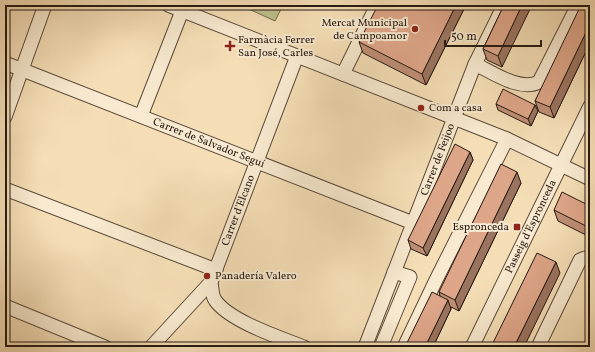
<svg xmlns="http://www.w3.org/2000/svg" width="595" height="352" font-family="Vollkorn,serif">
<rect width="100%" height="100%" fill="#f5deb6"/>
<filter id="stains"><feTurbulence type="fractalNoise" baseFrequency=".005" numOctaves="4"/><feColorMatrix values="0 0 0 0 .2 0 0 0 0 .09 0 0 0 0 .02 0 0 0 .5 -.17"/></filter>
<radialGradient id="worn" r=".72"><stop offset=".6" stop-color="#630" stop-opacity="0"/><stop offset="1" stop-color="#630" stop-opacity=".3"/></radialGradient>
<path fill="#bdc18d" stroke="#726d4f" d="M240,5H283L275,21Z"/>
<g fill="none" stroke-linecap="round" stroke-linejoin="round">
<g stroke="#5a4a3a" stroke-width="15">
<g id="minor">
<path d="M168,5L507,139L590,179"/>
<path id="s1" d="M5,63L413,223"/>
<path d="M475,64C492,72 520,92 539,82L578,5"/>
<path d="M343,74L377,5"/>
<path d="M141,116L182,11"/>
<path d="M5,117L45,5"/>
<path d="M5,189L216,270"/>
<path d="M211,282C212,287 212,296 215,300C229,321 281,338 304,347"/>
<path d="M5,306L105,347"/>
<path id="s2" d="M151,347L211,282L297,56"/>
<path id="s3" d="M365,347L475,64L504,5"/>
<path d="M381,347L410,277L394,272"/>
<path d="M404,347L436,280L507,139"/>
<path id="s4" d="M472,347L590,106"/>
<path d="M538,347L580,260L585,258L590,259"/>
</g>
</g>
<use href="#minor" stroke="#f8ead0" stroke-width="13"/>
</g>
<g fill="#bf8f76" stroke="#261911">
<path d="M466,5L426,85L363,53L359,42Z"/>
<path d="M504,5L502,67L487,60L483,49Z"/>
<path d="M590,5V43L554,118L539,112L535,101Z"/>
<path d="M496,104L535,105L538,111L531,126L498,110Z"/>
<path d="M470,152L473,160L427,256L411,249L408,240Z"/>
<path d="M521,183L459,311L451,307V309L433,347H405L440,296L439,292Z"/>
<path d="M590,206V237L558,221L554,210Z"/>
</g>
<g fill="#9b7460" stroke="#261911">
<path d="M456,5H466L426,85L422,74Z"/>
<path d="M522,5H532L502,67L498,56Z"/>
<path d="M590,24V43L554,118L550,107Z"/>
<path d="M535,105L538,111L531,126L528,119Z"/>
<path d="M470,152L473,160L427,256L423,248Z"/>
<path d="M517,172L521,183L459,311L455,300Z"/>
<path d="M556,262L560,273L524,347H514Z"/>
<path d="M448,300L451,309L433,347H425Z"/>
</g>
<g fill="#dea689" stroke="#261911">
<path d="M378,5H456L422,74L359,42Z"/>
<path d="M504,5H522L498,56L483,49Z"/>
<path d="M581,5H590V24L550,107L535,101Z"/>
<path d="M503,89L535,105L528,119L496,104Z"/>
<path d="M455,144L470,152L423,248L408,240Z"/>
<path d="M501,164L517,172L455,300L439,292Z"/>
<path d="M562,192L590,206V228L554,210Z"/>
<path d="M537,253L556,262L514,347H491Z"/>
<path d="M432,292L448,300L425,347H405Z"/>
</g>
<g fill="#8f2418" stroke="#f8ead0" stroke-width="1.5">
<circle cx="415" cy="29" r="4"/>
<path d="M228 40h4v4h4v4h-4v4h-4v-4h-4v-4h4z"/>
<circle cx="421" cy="108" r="4"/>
<rect x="513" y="223" width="8" height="8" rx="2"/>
<circle cx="207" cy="276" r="4"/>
</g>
<g text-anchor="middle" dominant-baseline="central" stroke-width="4" stroke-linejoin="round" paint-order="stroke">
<g font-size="11" fill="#261911" stroke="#f8ead0" text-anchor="start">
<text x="407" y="23" text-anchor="end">Mercat Municipal<tspan x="407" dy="13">de Campoamor</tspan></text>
<text x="238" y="40">Farmàcia Ferrer<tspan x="238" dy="13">San José, Carles</tspan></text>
<text x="429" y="108">Com a casa</text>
<text x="509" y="227" text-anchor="end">Espronceda</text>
<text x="215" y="276">Panadería Valero</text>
</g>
<g font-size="11" fill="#261911" stroke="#f8ead0">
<text stroke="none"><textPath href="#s1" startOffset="219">Carrer de Salvador Seguí</textPath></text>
<text stroke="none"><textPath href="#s3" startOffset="201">Carrer de Feijoo</textPath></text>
<text stroke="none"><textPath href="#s2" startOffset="165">Carrer d'Elcano</textPath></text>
<text stroke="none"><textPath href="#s4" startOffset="134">Passeig d'Espronceda</textPath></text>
</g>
</g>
<rect width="595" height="352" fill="none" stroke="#f5deb6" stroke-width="20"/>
<rect x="6" y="6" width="583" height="340" fill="none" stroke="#261911" stroke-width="2"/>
<rect x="10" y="10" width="575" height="332" fill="none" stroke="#261911"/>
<path d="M445 40v6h96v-6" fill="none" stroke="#261911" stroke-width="2"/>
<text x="451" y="40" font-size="12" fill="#261911" stroke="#f8ead0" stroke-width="3" paint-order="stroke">50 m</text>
<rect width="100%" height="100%" filter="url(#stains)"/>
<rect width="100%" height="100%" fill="url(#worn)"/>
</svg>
